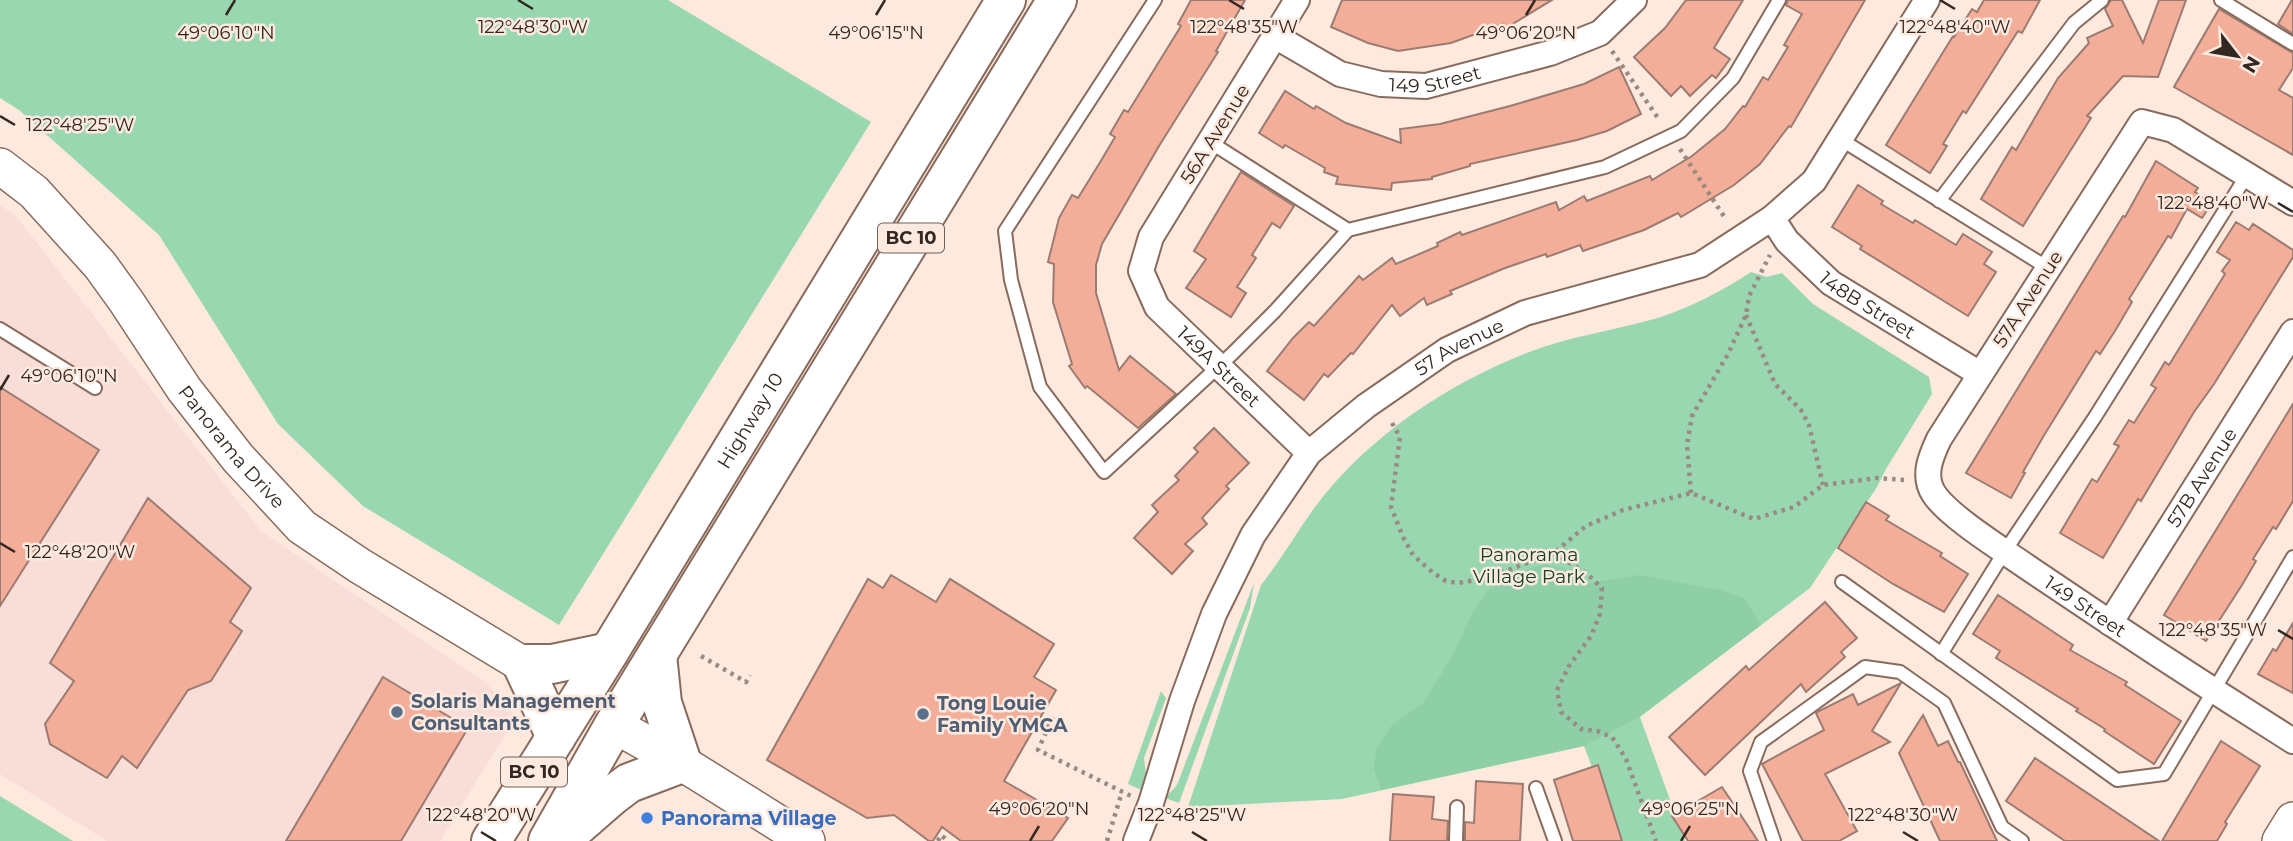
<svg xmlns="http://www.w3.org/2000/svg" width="2293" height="841" font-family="Montserrat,sans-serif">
<rect width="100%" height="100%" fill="#fee9df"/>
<path fill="#f8ddd9" d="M0,205L15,215L261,531L485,682L516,716L440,841H107L0,774Z"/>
<g fill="#98d7af">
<path d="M0,0H668L871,122L559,625L363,506L278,424L159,235L19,110L0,98Z"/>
<path d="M1751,272L1767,277L1782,273L1813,304L1929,377L1932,394L1886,469L1877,487L1810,588L1640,717L1685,841H1620L1584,746L1342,799L1188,807L1261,585C1281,560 1296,533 1315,507C1368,436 1450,382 1532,351C1574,335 1618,330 1661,317C1693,306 1722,291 1751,272Z"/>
<path d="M1254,583L1250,608L1179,803L1165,798L1177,785Z"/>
<path d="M1161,691L1166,698L1144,758L1146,775L1141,790L1128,784Z"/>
<path d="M0,796L73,841H0Z"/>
</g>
<path fill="#8fcfa7" d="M1544,564L1563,568L1584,584L1639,575L1720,590L1744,598L1761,625L1639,717L1584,746L1381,790L1374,770L1376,749L1392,725L1423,703L1451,658L1474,610L1488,590L1516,573Z"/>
<g fill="#f3ae9a" stroke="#9c7b71" stroke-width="2">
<path d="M1191,0H1245L1216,51L1218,52L1159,146L1102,244L1096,265V293L1119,370L1130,356L1176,394L1138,428L1087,386L1085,388L1069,366L1072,364L1053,302L1054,264L1048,262L1059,218L1072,195L1078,198L1099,164L1115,137L1110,134L1124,110L1128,112L1181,26L1178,24Z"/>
<path d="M1342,0H1552L1506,28L1503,24L1451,43L1398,51L1368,43L1331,27Z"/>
<path d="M1686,0H1743L1714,48L1730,59L1716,78L1712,75L1690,96L1681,86L1671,96L1634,57L1665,28Z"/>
<path d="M1788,0H1865L1791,127L1789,126L1760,164L1734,185L1681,217L1678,213L1644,230L1583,251L1580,245L1547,257L1546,254L1505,268L1450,291L1452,294L1427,305L1424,298L1400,316L1392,305L1353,354L1351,353L1328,377L1324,374L1304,400L1267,371L1293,338L1309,322L1314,326L1359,276L1363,280L1392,258L1396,264L1438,246L1437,243L1460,232L1462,235L1556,202L1559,210L1584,196L1587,201L1650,176L1652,180L1692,156L1725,129L1743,106L1745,107L1763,77L1768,80L1788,47L1784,45L1802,14L1786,5Z"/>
<path d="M1984,0H2040L2022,33L2018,31L1966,113L1963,111L1943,144L1947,146L1930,173L1886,145L1953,36L1954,37L1972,9L1977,12Z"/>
<path d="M2111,0H2122L2143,43L2159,0H2186L2158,77L2123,76L2087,116L2091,118L2023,226L1981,199L2012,147L2016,150L2058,78L2089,43L2087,38L2113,26L2105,9Z"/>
<path d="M2292,0H2293V34L2278,24Z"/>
<path d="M2219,9L2293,53V68L2279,90L2293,98V155L2174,87Z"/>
<path d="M1619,67L1641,114L1607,131L1577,140L1470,164V166L1432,177V179L1392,183L1391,190L1336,184L1338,177L1324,172L1325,168L1285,145L1283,148L1259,133L1285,91L1314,109L1316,106L1346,123L1401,143L1400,129L1440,124L1510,106L1584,84Z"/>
<path d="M2156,161L2198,188L2195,192L2212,203L2202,218L2187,209L2171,238L2168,236L2129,299L2132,302L2115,331L2100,354L2096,351L2043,437L2023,472L2025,473L2011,498L1966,473L2123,216L2125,217Z"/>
<path d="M1241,172L1294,206L1280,228L1272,223L1252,255L1256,258L1237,287L1246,293L1231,317L1186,288L1206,259L1194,251Z"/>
<path d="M1858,185L1883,201L1881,204L1913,223L1915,220L1956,245L1963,234L1992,252L1984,264L1996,272L1968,316L1860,249L1862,246L1832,227Z"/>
<path d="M2236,222L2249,230L2253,224L2293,250V257L2214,384L2194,412L2141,501L2138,499L2103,558L2060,533L2092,479L2097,482L2119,446L2114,444L2129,420L2134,423L2156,388L2151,385L2165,362L2169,365L2225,274L2222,271L2230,260L2217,252Z"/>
<path d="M0,387L99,450L0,606Z"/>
<path d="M2293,404V501L2276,529L2273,527L2253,559L2256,561L2242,585L2206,641L2164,615Z"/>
<path d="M1214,428L1249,463L1226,486L1229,489L1202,518L1207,524L1185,544L1193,551L1172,574L1134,538L1158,512L1152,505L1179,480L1175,476L1198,452L1194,448Z"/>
<path d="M148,498L251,588L230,622L242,631L211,681L188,690L137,768L122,756L107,778L50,744L45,724L74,681L50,663Z"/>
<path d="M1866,502L1889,516L1886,520L1942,553L1940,556L1968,574L1944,612L1893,584L1838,548Z"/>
<path d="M891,575L936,602L950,579L1054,644L1034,677L1056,690L1004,781L1068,818L1052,841H961L942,827L933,841H929L894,815L867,818L767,760L868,579L883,588Z"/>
<path d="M1998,595L2073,645L2070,650L2127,682L2125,685L2181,721L2154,764L2104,731L2105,729L2076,711L2078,709L1996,658L2000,651L1973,634Z"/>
<path d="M1825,602L1857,638L1841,652L1845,657L1806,692L1801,684L1705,775L1669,737L1746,666L1749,670Z"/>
<path d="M2293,623V693L2258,674L2273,649L2276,651Z"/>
<path d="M383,677L468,728L401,841H286Z"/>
<path d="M1901,683L1872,731L1890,742L1825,774L1857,831L1839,841H1803L1762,764L1824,730L1816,713L1819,711L1853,694L1858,705Z"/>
<path d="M1923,715L1938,746L1948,741L1958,762H1960L1997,841H1940L1899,753Z"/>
<path d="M2221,741L2260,766L2225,822L2227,824L2217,841H2162Z"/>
<path d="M2035,758L2159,841H2065L2006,801Z"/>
<path d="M1598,765L1622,841H1573L1554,780Z"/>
<path d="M1476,781L1523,784L1520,841H1465V822L1474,823Z"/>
<path d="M1722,787L1758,841H1688L1672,816Z"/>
<path d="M1393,794L1434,797L1432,819L1448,821L1447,841H1390Z"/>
</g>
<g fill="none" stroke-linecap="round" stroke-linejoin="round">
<g stroke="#896b5d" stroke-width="16">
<g id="lane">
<path d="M1155,0L1005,231L1011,280L1040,387L1104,472L1232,354L1275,311L1348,230"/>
<path d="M2221,0L2293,44"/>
<path d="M1840,139L2048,268"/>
<path d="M1210,142L1348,230L1605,167L1681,131L1733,78L1779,0"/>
<path d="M1939,201L2074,23L2102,0"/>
<path d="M0,329L95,388"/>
<path d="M1842,582L2117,780L2164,774L2293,557"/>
<path d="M1941,654L2005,551L2095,417L2247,175"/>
<path d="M1536,788L1555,841"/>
<path d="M1456,841L1457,807"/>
<path d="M1774,841L1750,771L1761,742L1865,667L1900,672L1944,703L2002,827L2022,841"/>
</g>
</g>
<g stroke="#896b5d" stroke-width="28">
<g id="street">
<path id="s1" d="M1297,0L1151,237L1141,271L1157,307L1309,453"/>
<path id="s2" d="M1275,36L1340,74L1381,84L1426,86L1550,53L1600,33L1634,0"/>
<path id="s3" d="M2293,203L2173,130L2142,122L1939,439C1931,456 1922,476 1934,494C1949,517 2006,552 2030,569C2117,628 2204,685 2293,741"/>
<path id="s4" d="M1772,218L1787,241L1831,283L1980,374"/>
<path id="s5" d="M2110,623L2293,332"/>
<path id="s6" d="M1136,841L1151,803L1182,701L1214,614L1253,535L1309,453L1366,406L1447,350L1525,313L1700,265L1772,218L1814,181L1927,0"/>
</g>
</g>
<g stroke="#896b5d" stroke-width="38">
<g id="secondary">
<path id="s7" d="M0,166L34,192L100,265L126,301L184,389L238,458L302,527L360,566L522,664"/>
<path d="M614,725L682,763L807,841"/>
<path d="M2280,841L2293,820"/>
</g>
</g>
<g stroke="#896b5d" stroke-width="42">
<g id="highway">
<path d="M556,737L522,664H552L609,652"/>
<path id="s8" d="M491,841L609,652L1006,0"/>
<path d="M548,841L614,725L1057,0"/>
<path d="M560,841L613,795L629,783L682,763L662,703L657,655"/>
</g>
</g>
<g stroke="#9a8a82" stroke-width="4.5" stroke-dasharray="3.5 5" stroke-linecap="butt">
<path d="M1612,51L1660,121"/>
<path d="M1680,149L1725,218"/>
<path d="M1746,315L1775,384L1801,410L1809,425L1823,485"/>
<path d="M1392,423L1400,437L1391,507L1403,537L1413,555L1432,572L1446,581L1458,583L1487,578L1554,553L1586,526L1623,510L1691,493L1754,519L1794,507L1823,485L1877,478L1905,480"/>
<path d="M1691,493L1687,445L1692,416L1728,354L1746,315L1749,296L1770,255"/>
<path d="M1554,553L1586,573L1602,588L1600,614L1591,636L1569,666L1557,690L1561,712L1581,729L1597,731L1612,737L1626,759L1656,841"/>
<path d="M701,656L746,682L750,675"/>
<path d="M1053,717L1038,750L1131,796"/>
<path d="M938,841L941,835L948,841"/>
<path d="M1107,841L1122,792"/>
</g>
<use href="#lane" stroke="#fff" stroke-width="12"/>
<use href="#street" stroke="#fff" stroke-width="24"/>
<use href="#secondary" stroke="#fff" stroke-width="35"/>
<use href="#highway" stroke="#fff" stroke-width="38"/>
</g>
<path fill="none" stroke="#332721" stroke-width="2.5" d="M518,0L533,9M1229,0L1244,9M1940,0L1955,9M226,15L235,0M876,15L885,0M1526,15L1535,0M0,116L15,125M2278,203L2293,212M0,390L9,375M0,543L15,552M2278,630L2293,639M481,832L496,841M1192,832L1207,841M1903,832L1918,841M1030,841L1039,826M1681,841L1690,826"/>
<g fill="#5c6f8a" stroke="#fee9df" stroke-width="2.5">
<circle cx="397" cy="712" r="7"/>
<circle cx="923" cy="714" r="7"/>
</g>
<circle fill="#3f7fe0" stroke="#fee9df" stroke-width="2.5" cx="647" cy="818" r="7"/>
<g text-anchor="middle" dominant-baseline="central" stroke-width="5" stroke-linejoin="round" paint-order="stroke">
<g fill="#fee9df" stroke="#70615a" stroke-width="2">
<rect x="878" y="223.5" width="66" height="29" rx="5"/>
<rect x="501" y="757.5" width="66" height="29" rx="5"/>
</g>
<g font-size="18" font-weight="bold" fill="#332721">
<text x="911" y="238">BC 10</text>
<text x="534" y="772">BC 10</text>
</g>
<g font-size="19" fill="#332721" stroke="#fee9df">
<text stroke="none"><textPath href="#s2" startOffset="172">149 Street</textPath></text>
<text transform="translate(1215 134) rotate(-58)">56A Avenue</text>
<text transform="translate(2028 299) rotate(-57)">57A Avenue</text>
<text stroke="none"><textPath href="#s4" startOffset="131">148B Street</textPath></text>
<text stroke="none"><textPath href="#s6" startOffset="612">57 Avenue</textPath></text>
<text stroke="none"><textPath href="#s1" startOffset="439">149A Street</textPath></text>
<text stroke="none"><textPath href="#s8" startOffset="494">Highway 10</textPath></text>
<text stroke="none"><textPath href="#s7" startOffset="366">Panorama Drive</textPath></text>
<text stroke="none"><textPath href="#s5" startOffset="172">57B Avenue</textPath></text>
<text stroke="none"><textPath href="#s3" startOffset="796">149 Street</textPath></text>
</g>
<g font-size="19" fill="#124329" stroke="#fee9df">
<text x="1529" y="554">Panorama<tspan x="1529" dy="22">Village Park</tspan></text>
</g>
<g font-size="19" font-weight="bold" fill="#4e5e75" stroke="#fee9df" text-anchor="start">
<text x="411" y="701">Solaris Management<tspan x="411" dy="22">Consultants</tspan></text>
<text x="937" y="703">Tong Louie<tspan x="937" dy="22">Family YMCA</tspan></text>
</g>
<g font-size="19" font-weight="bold" fill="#366cbe" stroke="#fee9df" text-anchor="start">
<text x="661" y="818">Panorama Village</text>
</g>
</g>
<g font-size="18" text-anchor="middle" fill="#332721" stroke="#fee9df" stroke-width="5" stroke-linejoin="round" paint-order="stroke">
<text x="533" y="33">122°48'30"W</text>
<text x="1244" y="33">122°48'35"W</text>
<text x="1955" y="33">122°48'40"W</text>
<text x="226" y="39">49°06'10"N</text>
<text x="876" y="39">49°06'15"N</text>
<text x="1526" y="39">49°06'20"N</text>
<text x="80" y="131">122°48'25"W</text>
<text x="2213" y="209">122°48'40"W</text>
<text x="69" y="382">49°06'10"N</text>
<text x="80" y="558">122°48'20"W</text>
<text x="2213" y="636">122°48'35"W</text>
<text x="1039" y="815">49°06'20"N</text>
<text x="1690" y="815">49°06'25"N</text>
<text x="481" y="821">122°48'20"W</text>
<text x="1192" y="821">122°48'25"W</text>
<text x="1903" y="821">122°48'30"W</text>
</g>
<g transform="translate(2237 56) rotate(121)" stroke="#fee9df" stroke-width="5" paint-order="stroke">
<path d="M0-5L12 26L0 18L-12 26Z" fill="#332721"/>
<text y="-10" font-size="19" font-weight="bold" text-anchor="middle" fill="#332721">N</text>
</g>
</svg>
